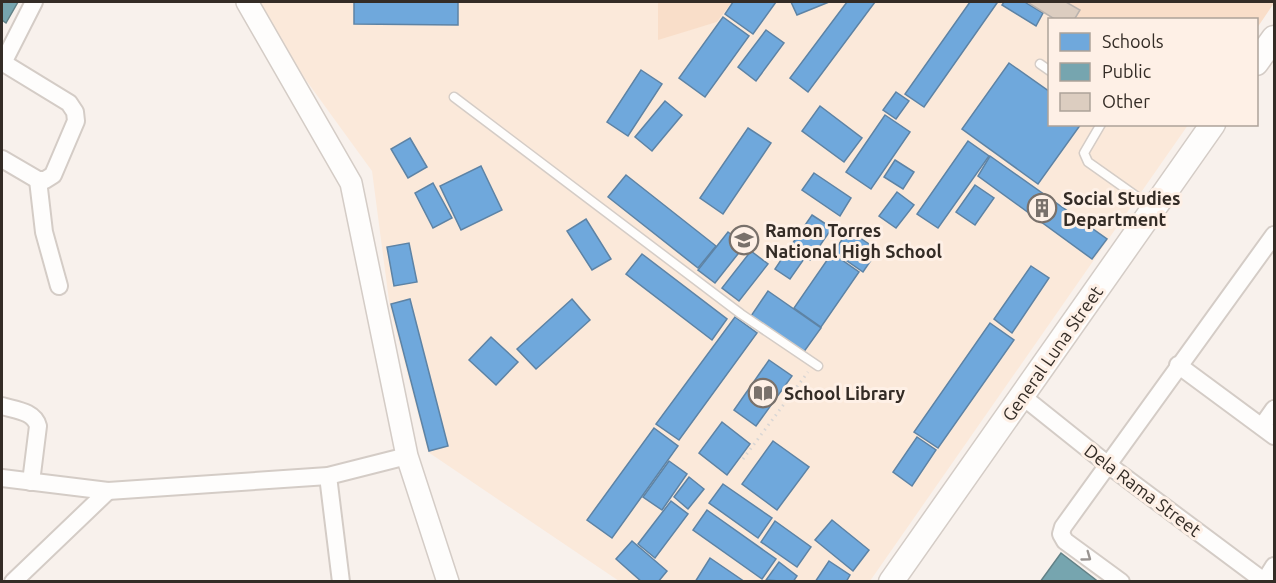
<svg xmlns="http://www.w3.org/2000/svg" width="1276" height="583" font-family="Ubuntu,sans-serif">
<rect width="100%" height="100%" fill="#f8f1ec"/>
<path fill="#fbe9da" d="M255,2H658V39L717,22L732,2H1027L1055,19L1050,20V124L1188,125L870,581H619L428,452L390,308L372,171L279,43Z"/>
<g fill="#f9dec9">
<path d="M658,2H732L717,22L658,40Z"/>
<path d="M1027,2H1274V3L1257,28L1256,20L1055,19Z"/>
</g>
<g fill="#6fa8dc" stroke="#5d83a5" stroke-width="1.5">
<path d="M354,2H458V25L354,24Z"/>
<path d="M733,2H776L753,34L725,14Z"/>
<path d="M791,2H829L797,15Z"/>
<path d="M847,2H875L808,92L790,78Z"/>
<path d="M970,2H995L997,3L924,107L905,94Z"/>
<path d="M1004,2H1025L1043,13L1036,26L1002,5Z"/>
<path d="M723,17L749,36L705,97L679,78Z"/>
<path d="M766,30L784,43L756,81L738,67Z"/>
<path d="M1009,63L1050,92V124H1081L1038,184L962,129Z"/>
<path d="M641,70L662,84L628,136L607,122Z"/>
<path d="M896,92L909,101L896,119L883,110Z"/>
<path d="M665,101L682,115L652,151L635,137Z"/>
<path d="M820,106L862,138L844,162L802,131Z"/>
<path d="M885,115L910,132L871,189L846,172Z"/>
<path d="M748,128L771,143L723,214L700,198Z"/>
<path d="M410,138L427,167L408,178L391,149Z"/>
<path d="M968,141L989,156L938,228L917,214Z"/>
<path d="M990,156L1107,239L1092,259L978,176Z"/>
<path d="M895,160L914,172L903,189L884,177Z"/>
<path d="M481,166L502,210L461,230L440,186Z"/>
<path d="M814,173L851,198L840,216L802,190Z"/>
<path d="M626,175L716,246L698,268L608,197Z"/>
<path d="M433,183L452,218L433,228L415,193Z"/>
<path d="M975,185L994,198L975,225L956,212Z"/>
<path d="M897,192L914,205L896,228L879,216Z"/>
<path d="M812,215L832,228L810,260L790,247Z"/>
<path d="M586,219L611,259L592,270L567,231Z"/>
<path d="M848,230L878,250L863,272L834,252Z"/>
<path d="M728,232L745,245L715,283L698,270Z"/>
<path d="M409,243L417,282L394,286L387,247Z"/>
<path d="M789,248L804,259L790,279L775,269Z"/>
<path d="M751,251L768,264L739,301L722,288Z"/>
<path d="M832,253L859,272L821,327L794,308Z"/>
<path d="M642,254L727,319L712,340L626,274Z"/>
<path d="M1031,266L1049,278L1012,333L994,319Z"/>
<path d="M768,291L821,328L803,353L751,316Z"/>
<path d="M410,299L448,446L429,451L391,304Z"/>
<path d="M572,299L590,320L536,369L517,349Z"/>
<path d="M735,317L757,333L679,440L656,424Z"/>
<path d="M990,323L1014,340L938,448L914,432Z"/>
<path d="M491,337L518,362L496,385L469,360Z"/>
<path d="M769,360L792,376L756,426L734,410Z"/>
<path d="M722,422L750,444L727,475L699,453Z"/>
<path d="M654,428L678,446L612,538L587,520Z"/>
<path d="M917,437L936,450L912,486L893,472Z"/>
<path d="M773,441L809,467L777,510L742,484Z"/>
<path d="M669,461L687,474L662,510L643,497Z"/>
<path d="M689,477L704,489L688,509L674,497Z"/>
<path d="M723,484L772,518L758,538L709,503Z"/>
<path d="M671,501L688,514L655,558L638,544Z"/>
<path d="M707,510L776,559L762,579L693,530Z"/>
<path d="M832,520L869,550L853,571L815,540Z"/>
<path d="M775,521L811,547L797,567L761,542Z"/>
<path d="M632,541L667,571L658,582H642L616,559Z"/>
<path d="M710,558L745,582H695Z"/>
<path d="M829,561L850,575L846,582H815Z"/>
<path d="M779,562L797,576L793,582L766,580Z"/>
</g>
<g fill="#76a5af" stroke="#628186" stroke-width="1.5">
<path d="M2,2H18L6,23L2,20Z"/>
<path d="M1061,553L1096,580L1095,582H1040Z"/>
</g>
<path fill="#dccdc0" stroke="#bab3ae" stroke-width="1.5" d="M1027,2H1066L1080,10L1074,20H1056Z"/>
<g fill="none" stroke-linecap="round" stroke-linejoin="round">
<g stroke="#d4ccc6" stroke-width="11">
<g id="service">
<path d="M1040,64L1050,71"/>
<path d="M454,97L741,314L818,366"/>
<path d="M1101,124L1084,153L1088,162L1153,208"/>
</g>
</g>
<g stroke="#d4ccc6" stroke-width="20">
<g id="minor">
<path d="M2,62L69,103L75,112L76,121L53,175L45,180H38L2,159"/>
<path d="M3,63L34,2"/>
<path d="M38,180L44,232L59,286"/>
<path d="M1178,365L1274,436"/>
<path d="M1022,396L1107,464L1265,582"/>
<path d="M2,406C15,410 34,411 38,426L31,482"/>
<path d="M1262,426L1274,409"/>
<path d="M328,476L341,582"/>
<path d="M2,478L108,491L328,476L407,456"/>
<path d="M13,582L108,491"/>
<path d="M1121,582L1065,541L1061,534L1063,527L1274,235"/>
<path d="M1264,582L1274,566"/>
</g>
</g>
<g stroke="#d4ccc6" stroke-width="24">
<path id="tertiary" d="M247,2L351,183L407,456L448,582"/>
</g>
<g stroke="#d4ccc6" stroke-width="27">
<g id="secondary">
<path d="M1256,63L1274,38"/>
<path d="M891,582L1213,124"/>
</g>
</g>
<path stroke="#d9d6d4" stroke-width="3" stroke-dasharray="1.5 4.5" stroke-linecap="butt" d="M743,459L808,372"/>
<use href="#service" stroke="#fefdfc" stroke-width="8"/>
<use href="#minor" stroke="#fefdfc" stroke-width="16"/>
<use href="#tertiary" stroke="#fefdfc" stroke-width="21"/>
<use href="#secondary" stroke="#fefdfc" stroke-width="24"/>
</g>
<defs><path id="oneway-chevron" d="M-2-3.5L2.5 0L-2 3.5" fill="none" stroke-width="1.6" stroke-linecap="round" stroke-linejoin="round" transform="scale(1.5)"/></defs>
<use stroke="#999491" href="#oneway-chevron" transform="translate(1087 557) rotate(36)"/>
<defs>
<g id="building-ring" transform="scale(1.5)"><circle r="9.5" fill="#fef0e6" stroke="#79716b" stroke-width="1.5"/><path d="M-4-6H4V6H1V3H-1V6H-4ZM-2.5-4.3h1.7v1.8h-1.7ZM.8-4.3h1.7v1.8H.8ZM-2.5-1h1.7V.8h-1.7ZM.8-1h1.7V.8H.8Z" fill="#79716b"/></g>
<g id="school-ring" transform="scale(1.5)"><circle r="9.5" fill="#fef0e6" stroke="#79716b" stroke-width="1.5"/><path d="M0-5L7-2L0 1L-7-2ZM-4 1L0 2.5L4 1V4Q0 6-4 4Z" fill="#79716b"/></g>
<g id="library-ring" transform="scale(1.5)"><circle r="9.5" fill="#fef0e6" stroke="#79716b" stroke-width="1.5"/><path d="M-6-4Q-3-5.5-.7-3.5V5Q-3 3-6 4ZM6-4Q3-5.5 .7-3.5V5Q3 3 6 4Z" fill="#79716b"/></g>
</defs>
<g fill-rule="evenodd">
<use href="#building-ring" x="1042" y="208"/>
<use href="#school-ring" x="744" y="240"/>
<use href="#library-ring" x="763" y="393"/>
</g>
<g text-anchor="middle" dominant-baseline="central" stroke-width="6" stroke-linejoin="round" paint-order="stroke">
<g font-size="18" font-weight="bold" fill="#342c26" stroke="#fef0e6" text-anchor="start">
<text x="1063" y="198">Social Studies<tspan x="1063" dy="21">Department</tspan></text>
<text x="765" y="230">Ramon Torres<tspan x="765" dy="21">National High School</tspan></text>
<text x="784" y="393">School Library</text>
</g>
<g font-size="18" fill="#342c26" stroke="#fef0e6">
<text transform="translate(1052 353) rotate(-55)">General Luna Street</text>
<text transform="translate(1143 490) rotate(37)">Dela Rama Street</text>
</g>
</g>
<rect width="1276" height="583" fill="none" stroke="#342c26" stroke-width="6"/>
<rect x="1048" y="18" width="210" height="108" fill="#fef0e6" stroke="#ada299" stroke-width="1.5"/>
<rect x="1060" y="33" width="30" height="18" fill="#6fa8dc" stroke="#ada299" stroke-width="1.5"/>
<text x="1102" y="48" font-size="18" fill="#342c26">Schools</text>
<rect x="1060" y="63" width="30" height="18" fill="#76a5af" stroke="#ada299" stroke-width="1.5"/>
<text x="1102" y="78" font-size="18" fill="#342c26">Public</text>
<rect x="1060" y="93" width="30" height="18" fill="#dccdc0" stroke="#ada299" stroke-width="1.5"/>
<text x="1102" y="108" font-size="18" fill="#342c26">Other</text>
</svg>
